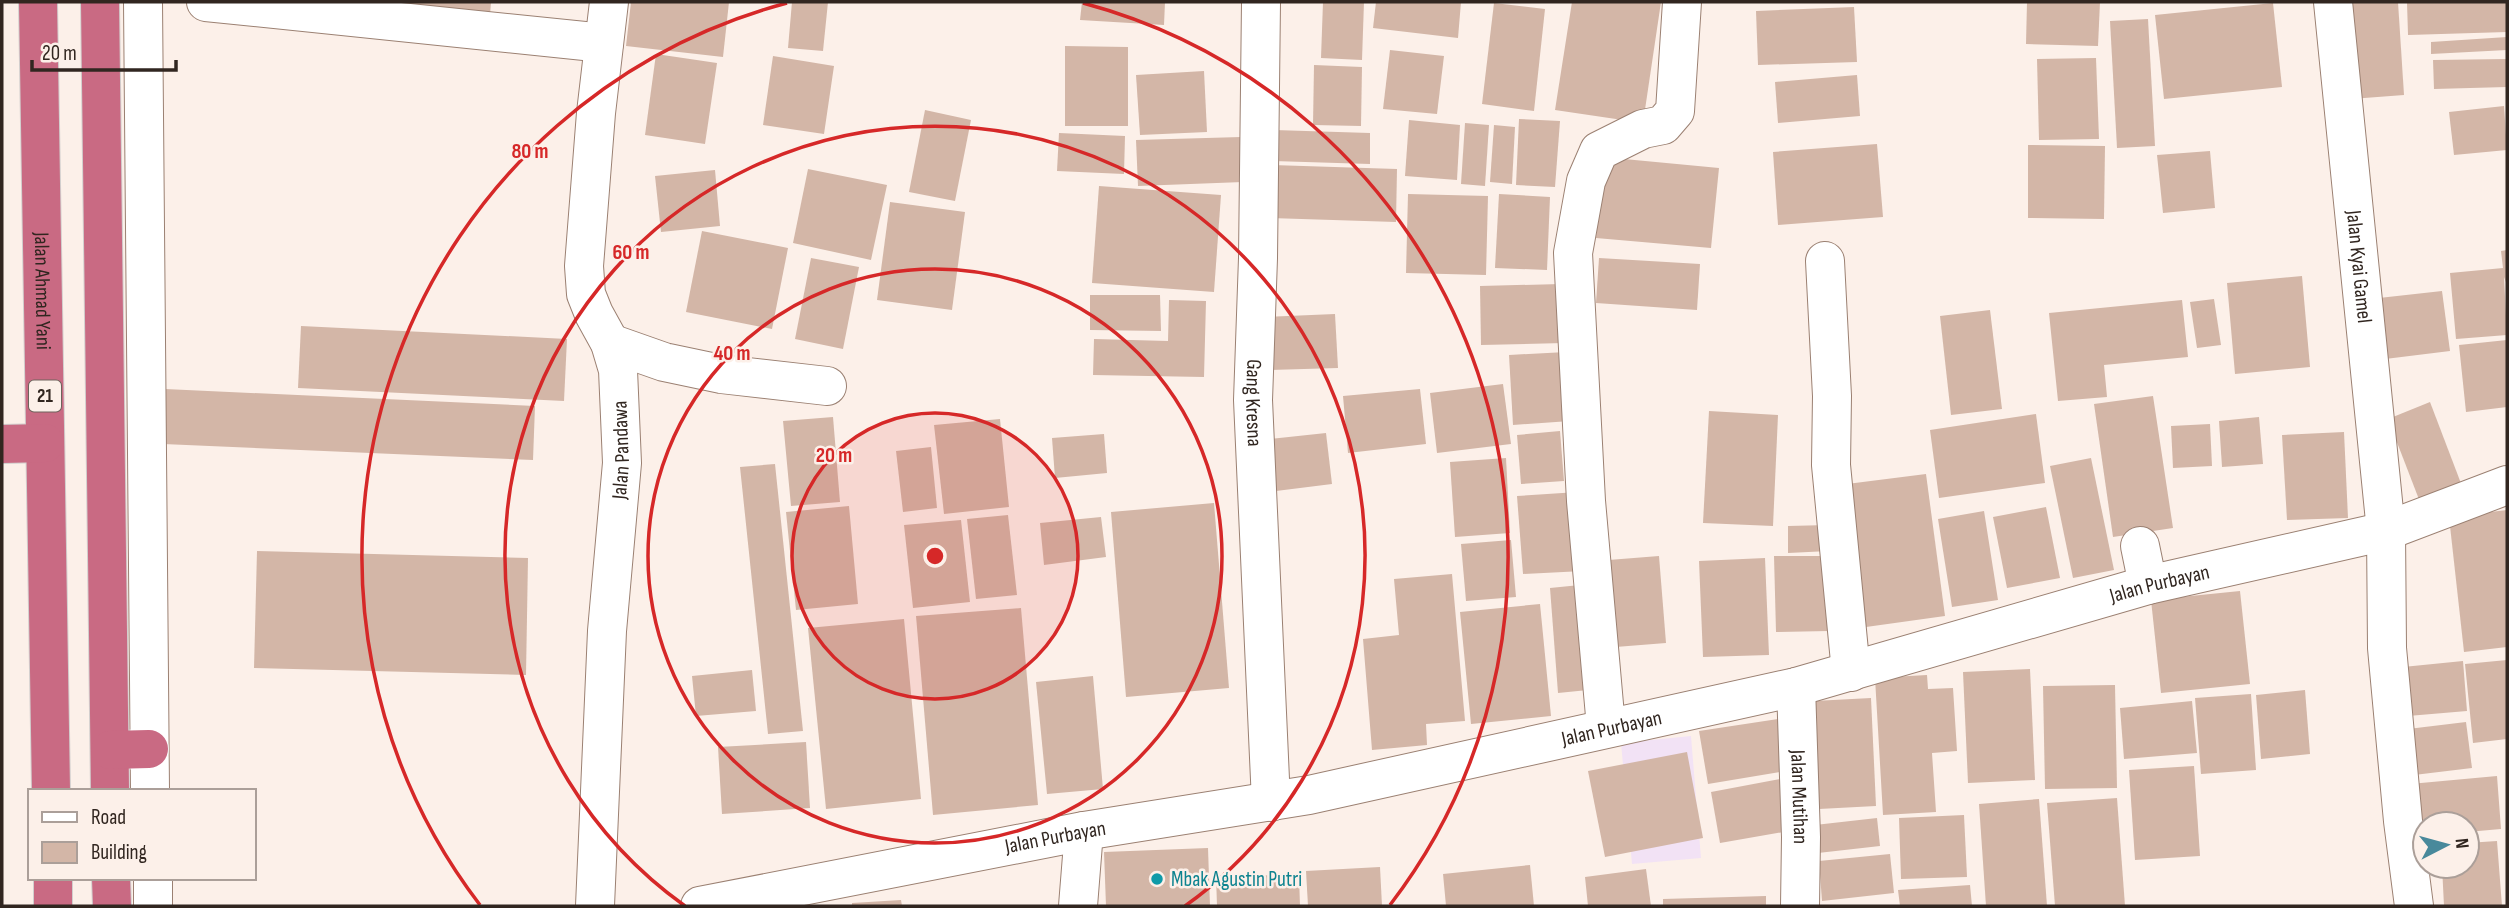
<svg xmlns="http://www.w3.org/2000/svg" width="2509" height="908" font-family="'Sofia Sans Condensed',sans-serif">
<rect width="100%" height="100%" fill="#fcf0e9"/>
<path fill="#f2e2f5" d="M1691,736L1701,858L1632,864L1621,743Z"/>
<g fill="#d3b6a7">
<path d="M405,2H491L490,15L405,10Z"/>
<path d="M631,2H729L723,57L626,46Z"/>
<path d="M792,2H828L823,51L788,48Z"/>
<path d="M1082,2H1165L1164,25L1080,20Z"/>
<path d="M1323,2H1364L1362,60L1321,58Z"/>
<path d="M1376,2H1461L1458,38L1373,28Z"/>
<path d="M1572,2H1661L1643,123L1555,110Z"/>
<path d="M2027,2H2100L2098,46L2026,44Z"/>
<path d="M2344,2H2398L2404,95L2351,99Z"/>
<path d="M2407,2H2507V32L2408,35Z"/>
<path d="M1494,3L1545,9L1534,111L1482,104Z"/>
<path d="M2273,3L2282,87L2164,99L2155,15Z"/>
<path d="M1854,7L1857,62L1758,65L1756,11Z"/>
<path d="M2148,19L2155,146L2117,148L2110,21Z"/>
<path d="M2507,37V50L2431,54V42Z"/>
<path d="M1065,46L1128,47V126H1065Z"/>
<path d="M1390,50L1444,56L1437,114L1383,109Z"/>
<path d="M656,54L717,63L705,144L645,135Z"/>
<path d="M773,56L834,66L824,134L763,125Z"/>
<path d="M2096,58L2099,139L2039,140L2037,59Z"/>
<path d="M2507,59V87L2434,89L2433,60Z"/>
<path d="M1314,65L1362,67L1361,126L1313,125Z"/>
<path d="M1204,71L1207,132L1140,135L1136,75Z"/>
<path d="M1857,75L1860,116L1778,123L1775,82Z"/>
<path d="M2504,106L2507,150L2454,155L2449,112Z"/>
<path d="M925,110L971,120L955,201L909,192Z"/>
<path d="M1519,119L1560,121L1555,187L1516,185Z"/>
<path d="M1409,120L1460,125L1457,180L1405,176Z"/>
<path d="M1465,123L1489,125L1485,186L1461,184Z"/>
<path d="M1494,125L1515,127L1512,184L1490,182Z"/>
<path d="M1274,130L1370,133V164L1273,161Z"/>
<path d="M1059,133L1125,136L1124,174L1057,171Z"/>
<path d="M1241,137L1243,182L1138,186L1136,140Z"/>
<path d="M1877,144L1883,217L1778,225L1773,152Z"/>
<path d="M2028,145L2105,146L2104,219L2028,218Z"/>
<path d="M2210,151L2215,208L2163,213L2157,155Z"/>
<path d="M1603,157L1719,168L1711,248L1596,238Z"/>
<path d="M1272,165L1397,169L1396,222L1270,218Z"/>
<path d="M808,169L887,185L871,260L793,243Z"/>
<path d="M715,170L720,226L661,232L655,176Z"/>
<path d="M1099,186L1221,195L1214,292L1092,283Z"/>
<path d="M1408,194L1488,196L1486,275L1406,273Z"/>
<path d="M1499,194L1550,197L1547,270L1495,268Z"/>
<path d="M890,202L965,212L952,310L877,300Z"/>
<path d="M702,231L788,248L772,329L686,312Z"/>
<path d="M2507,250V285L2504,277L2507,335L2456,339L2450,273L2503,268L2501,251Z"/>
<path d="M811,258L859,267L843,349L795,339Z"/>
<path d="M1599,258L1700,264L1697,310L1596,303Z"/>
<path d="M2302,276L2310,367L2235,374L2227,283Z"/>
<path d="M1561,284L1564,343L1481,345L1480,286Z"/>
<path d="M2442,291L2450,351L2377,360L2370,299Z"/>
<path d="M1090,295H1160L1161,331L1090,330Z"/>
<path d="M2214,299L2221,345L2197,348L2190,302Z"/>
<path d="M1169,300L1206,301L1204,377L1093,375L1094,339L1168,341Z"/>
<path d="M2182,300L2188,357L2104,365L2107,397L2058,401L2049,313Z"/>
<path d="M1990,310L2002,409L1951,415L1940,316Z"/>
<path d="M1335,314L1338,368L1268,370L1265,317Z"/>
<path d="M301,326L567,339L564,401L298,388Z"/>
<path d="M2507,340V407L2466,412L2459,345Z"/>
<path d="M1566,352L1570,421L1513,425L1509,355Z"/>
<path d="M1503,384L1511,444L1437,453L1430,393Z"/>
<path d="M165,389L535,406L533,460L163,444Z"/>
<path d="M1420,389L1426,444L1348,453L1343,396Z"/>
<path d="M2153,396L2173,528L2113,537L2094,404Z"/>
<path d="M2430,402L2462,486L2420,502L2388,419Z"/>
<path d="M1709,411L1778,415L1773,526L1703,523Z"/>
<path d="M2036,414L2045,483L1939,498L1930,430Z"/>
<path d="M833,417L840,502L791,506L783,421Z"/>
<path d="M2259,417L2263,464L2222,467L2219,421Z"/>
<path d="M1000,419L1009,507L944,514L934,425Z"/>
<path d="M2210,424L2212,466L2173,468L2171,426Z"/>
<path d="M1560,431L1564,481L1521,484L1517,435Z"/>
<path d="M2344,432L2348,518L2287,520L2282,435Z"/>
<path d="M1326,433L1332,484L1267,492L1260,440Z"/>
<path d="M1104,434L1107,473L1055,478L1052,438Z"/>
<path d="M931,447L937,508L903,512L896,451Z"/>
<path d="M1506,458L1510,533L1455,537L1450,462Z"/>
<path d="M2091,458L2114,570L2073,578L2050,466Z"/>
<path d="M775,464L803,731L768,734L740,467Z"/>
<path d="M1926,474L1945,616L1866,627L1847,484Z"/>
<path d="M1578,492L1583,571L1523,574L1517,496Z"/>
<path d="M1214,503L1229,688L1126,697L1111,512Z"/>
<path d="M849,506L858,604L796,610L786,512Z"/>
<path d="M2046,507L2060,578L2007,588L1993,517Z"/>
<path d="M2507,510V647L2464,652L2449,517Z"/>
<path d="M1984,511L1998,600L1952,607L1938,519Z"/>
<path d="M1008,515L1017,595L976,599L967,519Z"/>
<path d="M1101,517L1106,557L1044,565L1040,523Z"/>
<path d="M961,520L970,602L913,608L904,525Z"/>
<path d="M1828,525L1829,551L1788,553V526Z"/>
<path d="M1511,540L1516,597L1466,601L1461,544Z"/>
<path d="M257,551L528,558L526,675L254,668Z"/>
<path d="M1659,556L1666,643L1603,648L1596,561Z"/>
<path d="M1774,556H1828L1829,631L1776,632Z"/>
<path d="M1765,558L1769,655L1703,657L1699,561Z"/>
<path d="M1452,574L1465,721L1426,724L1427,745L1372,750L1363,639L1399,635L1394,579Z"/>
<path d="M1590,584L1598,689L1558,693L1550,588Z"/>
<path d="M2240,591L2250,684L2161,693L2151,600Z"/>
<path d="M1540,604L1551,716L1471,724L1460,612Z"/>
<path d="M1021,608L1038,805L933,815L916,616Z"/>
<path d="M904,619L921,799L826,809L808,628Z"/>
<path d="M2507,660V739L2473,743L2465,664Z"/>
<path d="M2463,661L2467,711L2408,716L2403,667Z"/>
<path d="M2030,669L2035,780L1968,783L1963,672Z"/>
<path d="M752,670L756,711L696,716L692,676Z"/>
<path d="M1927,675L1928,689L1953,688L1957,751L1932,753L1936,812L1883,815L1875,678Z"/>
<path d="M1093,676L1103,789L1047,794L1036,682Z"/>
<path d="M2115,685L2117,788L2045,789L2043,686Z"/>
<path d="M2305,690L2310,754L2261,759L2256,695Z"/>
<path d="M2251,694L2256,770L2201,774L2195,698Z"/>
<path d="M1871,698L1876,806L1819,809L1814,701Z"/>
<path d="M2192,701L2197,753L2124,759L2120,708Z"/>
<path d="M1778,719L1786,771L1708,784L1699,731Z"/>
<path d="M2466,722L2472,768L2414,775L2408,729Z"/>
<path d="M806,742L810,808L722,814L718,747Z"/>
<path d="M1687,752L1703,838L1605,857L1588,771Z"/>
<path d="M2194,766L2200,856L2135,860L2129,770Z"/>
<path d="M2497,776L2501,829L2467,832V824H2425V836L2415,837L2410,784Z"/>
<path d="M1786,778L1795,830L1720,843L1711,792Z"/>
<path d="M2117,798L2125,906H2055L2047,803Z"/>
<path d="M2039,799L2047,906H1986L1979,804Z"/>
<path d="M1964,815L1967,877L1901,879L1899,818Z"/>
<path d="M1877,818L1880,846L1818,853L1815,825Z"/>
<path d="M2497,841L2502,906H2444L2442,866H2467V843Z"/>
<path d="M1208,848L1210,906H1106L1104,852Z"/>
<path d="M1890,854L1894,893L1822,901L1819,861Z"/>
<path d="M1530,865L1534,906H1446L1443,874Z"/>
<path d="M1380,867L1382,906H1308L1306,871Z"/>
<path d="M1646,869L1651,906H1588L1585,877Z"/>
<path d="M1299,875L1300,906H1217L1216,876Z"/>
<path d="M1970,885L1972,906H1900L1898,890Z"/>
<path d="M1766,896V906H1663V899Z"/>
<path d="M901,900L902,906H852V903Z"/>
</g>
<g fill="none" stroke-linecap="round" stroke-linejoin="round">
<g stroke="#9b8072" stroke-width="40">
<g id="minor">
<path d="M143,2L150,791"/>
<path d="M206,2L604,43"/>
<path id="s1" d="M1261,2L1258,258L1253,400L1271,802"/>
<path id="s2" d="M2333,2L2386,531L2387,648L2403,821L2414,906"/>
<path d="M1825,261L1832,396L1831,465L1851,672"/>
<path d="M610,343L664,362L721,374L827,386"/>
<path d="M2140,546L2148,585"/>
<path id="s3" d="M1796,687L1801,837L1800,906"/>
<path d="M1606,727L1586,501L1573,253L1586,181L1599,151L1643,129L1663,125L1675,111L1682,2"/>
<path d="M153,878V906"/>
<path id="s4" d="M595,906L607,631L622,463L618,370L610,343L594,314L586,294L584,266L596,113L609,2"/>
<path id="s5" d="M700,906L1084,831L1309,795L1796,687L2148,585L2386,531L2507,485"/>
<path d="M1078,906L1084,831"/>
</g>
</g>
<g stroke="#d2cfce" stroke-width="40">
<g id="highway">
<path id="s6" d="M38,2L51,791"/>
<path d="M100,2L110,791"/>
<path d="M2,444L45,443"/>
<path d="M110,750L149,749"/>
<path d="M53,878V906"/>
<path d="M111,878L112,906"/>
</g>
</g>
<use href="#minor" stroke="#fff" stroke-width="38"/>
<use href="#highway" stroke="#c96a83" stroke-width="38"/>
</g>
<circle cx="935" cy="556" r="143" fill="#d62828" fill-opacity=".12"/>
<g fill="none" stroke="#d62828" stroke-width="3.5">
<circle cx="935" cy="556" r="143"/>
<circle cx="935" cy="556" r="287"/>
<path d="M685 906A430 430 0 1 1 1185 906"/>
<path d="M480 905A573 573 0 0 1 787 3M1083 3A573 573 0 0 1 1390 905"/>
</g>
<circle fill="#0f9aa8" stroke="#fcf0e9" stroke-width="2.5" cx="1157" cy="879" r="7"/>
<g text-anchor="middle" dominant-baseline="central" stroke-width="5" stroke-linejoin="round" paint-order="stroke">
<rect fill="#fcf0e9" stroke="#6e635c" stroke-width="2" x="29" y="380.5" width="32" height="31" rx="5"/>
<g font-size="19" font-weight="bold" fill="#312620">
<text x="45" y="396">21</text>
</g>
<g font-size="21" fill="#312620" stroke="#fcf0e9">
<text stroke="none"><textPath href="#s2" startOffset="266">Jalan Kyai Gamel</textPath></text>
<text stroke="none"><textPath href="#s6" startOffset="289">Jalan Ahmad Yani</textPath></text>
<text stroke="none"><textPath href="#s1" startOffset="401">Gang Kresna</textPath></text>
<text stroke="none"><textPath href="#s4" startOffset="457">Jalan Pandawa</textPath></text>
<text stroke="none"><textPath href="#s5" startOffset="1496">Jalan Purbayan</textPath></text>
<text stroke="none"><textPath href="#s5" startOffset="929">Jalan Purbayan</textPath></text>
<text stroke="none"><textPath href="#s3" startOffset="110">Jalan Mutihan</textPath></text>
<text stroke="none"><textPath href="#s5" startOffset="362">Jalan Purbayan</textPath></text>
</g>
<g font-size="21" fill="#0d838f" stroke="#fcf0e9" text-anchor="start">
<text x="1171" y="879">Mbak Agustin Putri</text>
</g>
</g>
<circle cx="935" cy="556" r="10" fill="#d62828" stroke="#fcf0e9" stroke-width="3.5"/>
<g font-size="21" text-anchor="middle" font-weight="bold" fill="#d62828" stroke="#fcf0e9" stroke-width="5" stroke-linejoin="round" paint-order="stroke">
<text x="530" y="158">80 m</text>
<text x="631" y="259">60 m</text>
<text x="732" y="360">40 m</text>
<text x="834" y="462">20 m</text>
</g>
<rect width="2509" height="908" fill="none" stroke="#312620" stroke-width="7"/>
<rect x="28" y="789" width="228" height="91" fill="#fcf0e9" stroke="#ab9f99" stroke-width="2"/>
<rect x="42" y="812" width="35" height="10" fill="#ffffff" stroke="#ab9f99" stroke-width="2"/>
<text x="91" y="824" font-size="21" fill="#312620">Road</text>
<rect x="42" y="842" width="35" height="21" fill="#d3b6a7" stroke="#ab9f99" stroke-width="2"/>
<text x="91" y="859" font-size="21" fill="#312620">Building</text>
<g transform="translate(2446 845) rotate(84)"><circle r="33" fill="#fcf0e9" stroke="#ab9f99" stroke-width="2"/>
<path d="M0-5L12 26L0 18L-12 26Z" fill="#48899b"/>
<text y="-10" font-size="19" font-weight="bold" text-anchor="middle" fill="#312620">N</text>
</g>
<path d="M32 60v10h144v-10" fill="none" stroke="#312620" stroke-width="3.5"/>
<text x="42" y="60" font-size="21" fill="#312620" stroke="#fcf0e9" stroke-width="5" paint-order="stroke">20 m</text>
</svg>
